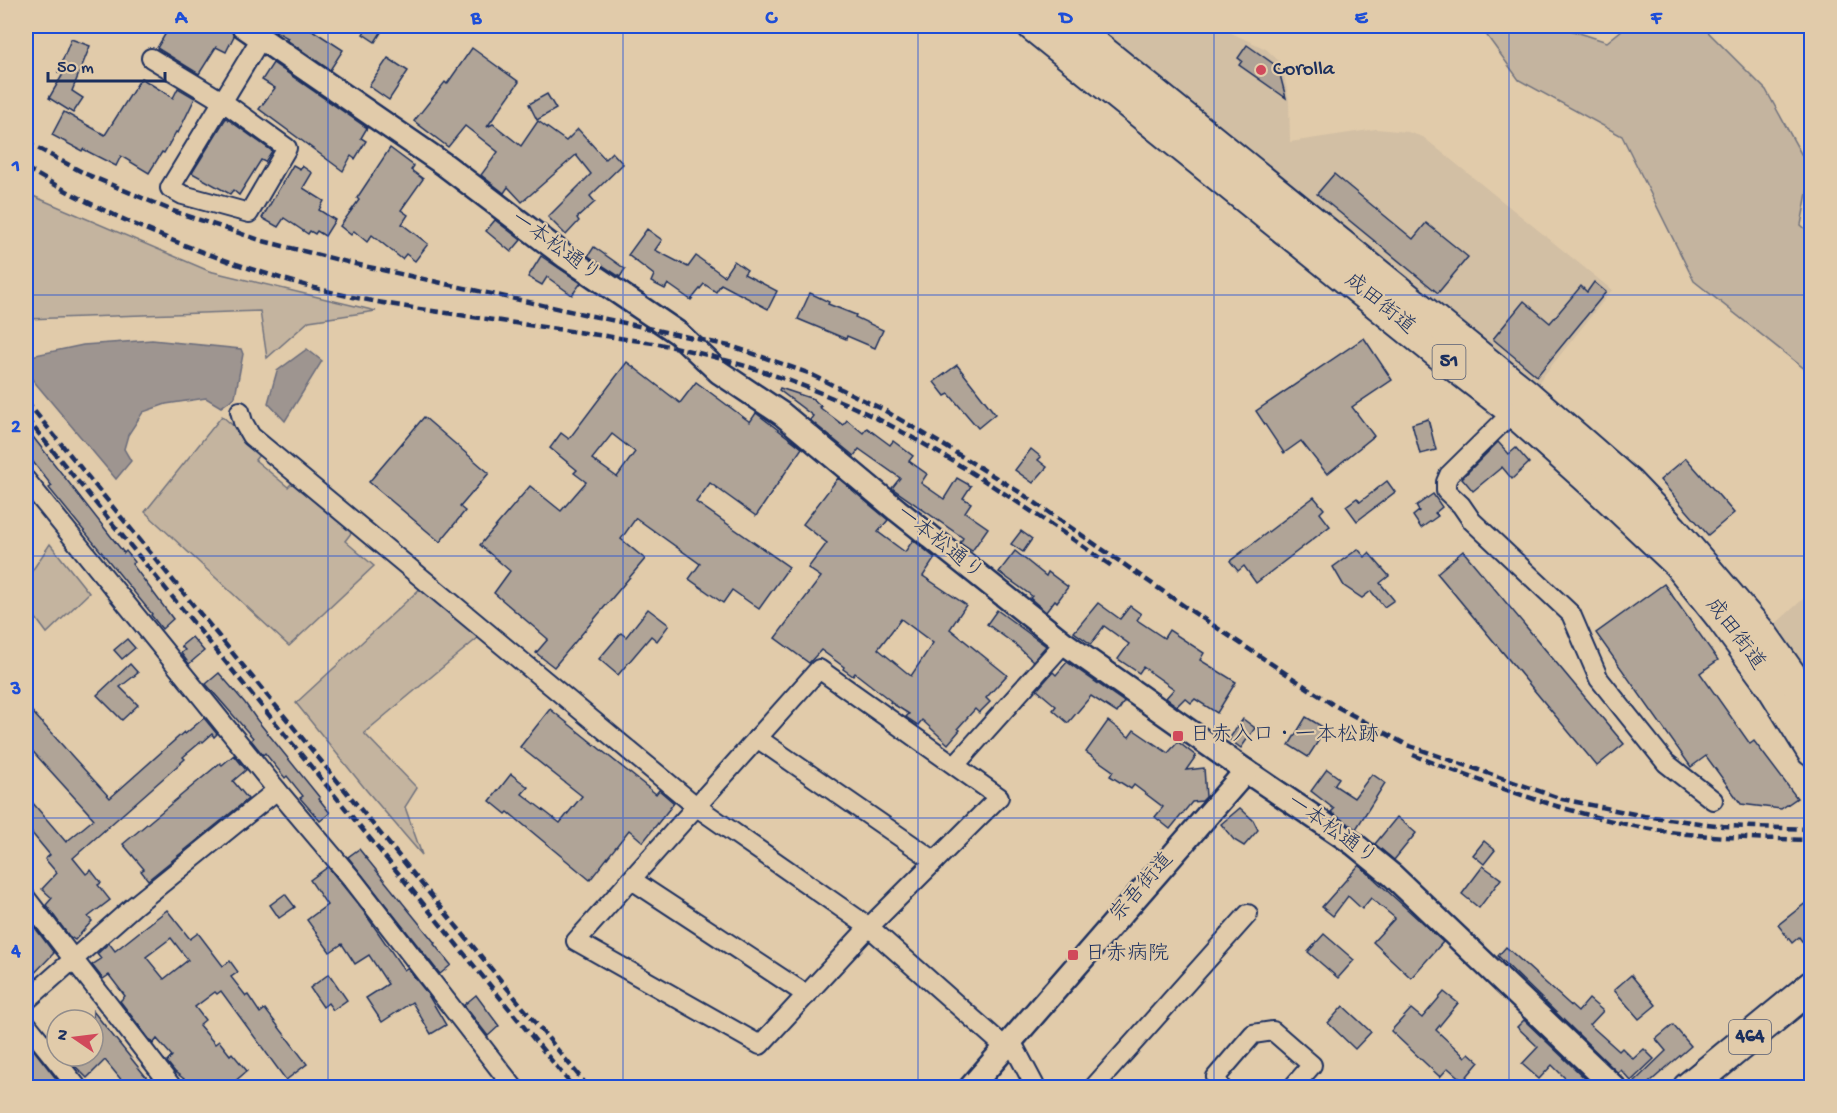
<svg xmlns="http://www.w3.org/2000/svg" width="1837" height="1113" font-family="'Gochi Hand','Klee One',sans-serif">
<rect width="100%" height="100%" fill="#e1cbaa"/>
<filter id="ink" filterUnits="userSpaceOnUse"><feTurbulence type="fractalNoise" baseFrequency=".0167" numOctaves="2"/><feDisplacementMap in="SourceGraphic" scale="12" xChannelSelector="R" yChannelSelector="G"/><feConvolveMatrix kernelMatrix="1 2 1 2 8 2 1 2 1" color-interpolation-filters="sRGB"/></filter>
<g filter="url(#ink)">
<g fill="#d2bfa4">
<path d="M1102,26H1216L1266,49L1282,64L1289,100L1290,142L1376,129L1408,132L1423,137L1612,290L1537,384L1100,29Z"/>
<path d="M1811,592V688L1773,626Z"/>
</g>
<g fill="#c4b49f" stroke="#70727e" stroke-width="1.5">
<path d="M1480,26H1567L1570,30L1607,42L1627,26H1702L1766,90L1811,172L1801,225L1811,234V374L1694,281L1622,136L1519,80Z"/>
<path d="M26,193L209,271L376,311L309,321L267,358L260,311L26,319Z"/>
<path d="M222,416L262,451L255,460L288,487L297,478L355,528L345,541L374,566L289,646L145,512Z"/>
<path d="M50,544L89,593L47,633L26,605V580Z"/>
<path d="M423,586L479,637L364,733L417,788L405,807L422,855L367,791L296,703Z"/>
</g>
<g fill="#9e9590" stroke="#6a6c7c" stroke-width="1.5">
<path d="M152,340L241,349L243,354L235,397L221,407L206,398L166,404L143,412L128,435L124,449L131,461L116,479L26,372V357L83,345Z"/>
<path d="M307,349L322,361L285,421L268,403L277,371Z"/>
</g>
<g fill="#b0a497" stroke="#1b2f5e" stroke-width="1.5" fill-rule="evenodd">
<path d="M170,26H230L234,36L226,52L216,47L199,74L157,48Z"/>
<path d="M266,26H315L312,30L343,50L330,70L287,40L288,38Z"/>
<path d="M368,26H385L375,42L363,34Z"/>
<path d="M71,39L90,46L72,91L83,98L73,113L49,98L63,74L58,72Z"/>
<path d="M1247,45L1278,67L1286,98L1239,65L1242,61L1238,58Z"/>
<path d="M472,48L519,82L487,127L493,124L521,146L538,121L566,141L578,129L605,159L612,152L623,164L590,196L595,202L577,218L579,221L566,235L548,217L591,174L576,155L522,202L508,187L504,193L481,175L498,152L465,126L448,147L414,121L445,82L447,84Z"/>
<path d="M388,58L408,71L389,100L369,86Z"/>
<path d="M273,63L367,128L361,138L366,141L355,159L351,156L343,171L259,109L275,88L262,80Z"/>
<path d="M141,78L173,98L178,88L195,98L178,133L176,132L164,153L162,152L149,173L121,156L116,166L83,149L82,151L52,135L64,112L105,135Z"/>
<path d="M547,94L556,109L537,120L529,104Z"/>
<path d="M226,118L272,151L265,162L261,160L239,195L233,190L230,194L192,173Z"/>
<path d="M390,148L414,166L411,170L423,179L401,210L408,215L402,224L428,244L415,261L406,254L402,259L372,235L367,242L354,231L351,235L340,226L359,200L357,198Z"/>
<path d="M293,165L300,169L302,166L312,173L303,188L324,201L319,210L335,220L325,236L317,231L315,234L310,231L308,234L284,218L278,227L262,218Z"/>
<path d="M1334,174L1413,239L1426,223L1468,257L1438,293L1317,194Z"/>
<path d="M495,220L521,240L511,252L486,231Z"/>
<path d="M647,229L662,240L655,250L688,267L696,256L724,276L734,261L747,270L744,274L777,291L768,309L721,284L716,292L704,284L691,300L668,284L665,289L651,282L654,275L628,255Z"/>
<path d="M594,247L625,269L620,277L588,256Z"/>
<path d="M541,256L581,283L572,295L547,277L542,285L528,277Z"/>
<path d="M1594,282L1606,292L1537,376L1493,339L1524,301L1550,323L1581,286L1587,292Z"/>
<path d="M810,293L829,302L828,304L856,315L855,317L883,330L875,348L847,336L846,339L798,319Z"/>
<path d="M1364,338L1392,380L1352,407L1374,436L1327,474L1301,441L1284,453L1256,411Z"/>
<path d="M627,362L680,403L696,382L750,422L756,413L802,448L756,516L710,483L696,502L789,567L759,609L732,590L723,603L689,579L700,564L636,518L621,539L645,559L554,667L536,653L548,639L494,593L510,571L480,545L530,486L561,511L586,482L574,473L577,470L550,448L561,433L569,439ZM612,434L635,452L617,477L592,459Z"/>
<path d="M957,365L995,414L978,428L949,394L945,396L934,382Z"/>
<path d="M780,388L813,399L821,406L819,407L843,425L847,420L863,433L867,428L890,445L893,441L913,456L909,461L927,474L921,483L944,499L957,478L971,486L963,498L971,503L965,512L988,528L972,551L960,543L963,538L892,488L900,478L859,449L854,456L810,420L813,416L779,390Z"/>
<path d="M424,417L489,473L460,507L465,511L440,542L369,482Z"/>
<path d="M1428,419L1436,450L1420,454L1412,424Z"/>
<path d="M26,428L124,553L126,551L135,562L132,564L173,619L162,629L151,615L152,614L49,488L52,486L26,453Z"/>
<path d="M1498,442L1509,454L1516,448L1529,463L1512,479L1502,467L1473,491L1462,478Z"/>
<path d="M1031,449L1041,457L1038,460L1047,467L1033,483L1015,470Z"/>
<path d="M1686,458L1734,513L1708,535L1660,480Z"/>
<path d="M838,478L888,520L878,532L905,552L913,540L935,558L923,576L966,605L950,629L1007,675L986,698L990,702L979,713L975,709L958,728L960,730L948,744L922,720L918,725L906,717L909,714L890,702L891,701L855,673L853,676L843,669L844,667L821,650L809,663L775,638L821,577L808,568L827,543L803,524ZM901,619L933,643L911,676L878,649Z"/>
<path d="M1387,481L1395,492L1357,521L1346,506L1357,498L1360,502Z"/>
<path d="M1433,494L1442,507L1435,513L1438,516L1421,528L1413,516L1419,511L1416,506Z"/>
<path d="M1314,497L1324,509L1320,513L1330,526L1256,583L1244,566L1238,571L1230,561Z"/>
<path d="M1021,531L1032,539L1023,552L1011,544Z"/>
<path d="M1358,549L1365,557L1369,553L1389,576L1380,583L1394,600L1384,607L1371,591L1362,598L1344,586L1333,567Z"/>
<path d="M1015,551L1046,576L1048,572L1068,587L1057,602L1055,600L1046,612L1030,598L1032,596L999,572Z"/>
<path d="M1463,551L1624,744L1597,766L1437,573Z"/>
<path d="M1664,584L1718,660L1700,673L1750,744L1754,741L1797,798L1781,809L1741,804L1706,756L1691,767L1596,633Z"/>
<path d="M1098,603L1120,619L1130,606L1141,614L1137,620L1164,638L1169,630L1204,653L1200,660L1236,682L1217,713L1195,699L1191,703L1185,698L1177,706L1166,698L1174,689L1143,667L1139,673L1118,659L1129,644L1104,626L1091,644L1074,632Z"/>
<path d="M648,609L669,625L657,641L651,636L618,675L599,659L621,633L626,637Z"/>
<path d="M997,610L1046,646L1033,661L1017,646L987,624Z"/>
<path d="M192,637L204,651L189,664L181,653L185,650L181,646Z"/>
<path d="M127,639L135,648L122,659L114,650Z"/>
<path d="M1067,662L1124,702L1117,713L1091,696L1068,723L1053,710L1056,706L1037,690L1053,672L1056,675Z"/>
<path d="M130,664L138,673L120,687L138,705L122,720L97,695Z"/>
<path d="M219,673L245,703L257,720L320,798L319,799L330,813L320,821L300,798L303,796L287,776L285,778L265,753L263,755L251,740L253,738L206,684Z"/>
<path d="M26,705L110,798L184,732L185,734L204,718L217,734L214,737L212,734L203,742L202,741L183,757L185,759L73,858L86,874L91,870L101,883L98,885L110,900L88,917L92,921L75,940L69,936L46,905L52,898L42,889L57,873L45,859L50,855L26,826V795L66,842L94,819L26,744Z"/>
<path d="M550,709L656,794L659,790L674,803L643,842L629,830L590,880L508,812L506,814L490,801L511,774L528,787L522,794L560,823L582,796L520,747Z"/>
<path d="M1306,717L1326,729L1308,757L1289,745Z"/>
<path d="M1243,719L1255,728L1241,748L1229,739Z"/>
<path d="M1108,721L1129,737L1134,730L1168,753L1178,742L1196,756L1186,770L1204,768L1206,797L1202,801L1192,802L1170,829L1155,817L1163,807L1134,785L1131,789L1110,776L1113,771L1086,752Z"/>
<path d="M234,755L246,770L233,781L248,799L148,880L141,871L144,869L123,844L220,763L222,765Z"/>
<path d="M1327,769L1339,778L1334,785L1354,798L1372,774L1385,783L1356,829L1331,812L1334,809L1311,791Z"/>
<path d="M1240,808L1253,820L1258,830L1244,846L1234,840L1221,824Z"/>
<path d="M1397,817L1416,833L1394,860L1375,844Z"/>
<path d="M1484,841L1495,850L1484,864L1473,855Z"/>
<path d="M359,849L435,943L434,944L451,965L440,974L348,857Z"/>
<path d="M1359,865L1443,942L1411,978L1373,942L1395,918L1371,898L1362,909L1348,896L1333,916L1322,907Z"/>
<path d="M1483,866L1501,879L1479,908L1462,894Z"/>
<path d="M328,867L364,912L404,970L407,968L427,993L446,1025L431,1034L412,1002L382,1022L366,998L388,984L369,955L355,964L342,944L330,952L307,920L327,905L310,880Z"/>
<path d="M285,894L295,907L279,918L270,905Z"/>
<path d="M1812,898V938L1804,944L1799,937L1792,943L1778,925Z"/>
<path d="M167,910L190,939L198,933L223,966L230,961L238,972L231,977L246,996L248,995L260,1013L265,1009L307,1064L286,1080L221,991L217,994L215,992L195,1007L205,1020L199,1025L215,1044L219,1041L230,1055L232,1053L247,1071L227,1088H196L175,1072L167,1062L172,1056L157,1039L153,1044L120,1001L125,996L109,975L103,979L92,965L101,959L97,954L109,943L115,951ZM171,938L188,960L164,979L146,957Z"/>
<path d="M30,921L54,953L26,982V926Z"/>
<path d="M1324,934L1354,960L1338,978L1308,952Z"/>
<path d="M1506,947L1578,1012L1589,999L1603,1011L1590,1025L1619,1051L1622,1048L1633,1059L1644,1049L1654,1059L1631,1081L1621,1070L1618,1073L1498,956Z"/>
<path d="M329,974L347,1000L333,1010L328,1003L323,1007L310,988Z"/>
<path d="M1631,975L1656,1005L1639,1019L1614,990Z"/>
<path d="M1444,992L1458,1003L1436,1030L1465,1057L1469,1053L1479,1062L1463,1081L1448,1068L1440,1077L1391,1031L1411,1009L1422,1018Z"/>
<path d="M476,995L499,1026L488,1036L464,1005Z"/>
<path d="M1343,1006L1371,1032L1355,1049L1328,1023Z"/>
<path d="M93,1011L155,1088H128L105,1060L87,1078L76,1067L67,1056H93Z"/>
<path d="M1524,1020L1595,1088H1575L1552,1065L1539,1079L1522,1064L1538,1047L1517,1027Z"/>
<path d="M1673,1025L1691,1046L1643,1088H1640L1635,1081L1666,1051L1656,1039Z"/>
<path d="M26,1040L58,1081L51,1088H37L26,1076Z"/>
</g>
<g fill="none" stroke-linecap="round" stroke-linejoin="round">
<g stroke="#1b2f5e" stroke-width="22">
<g id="minor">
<path d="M151,58L222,101L287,148L249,213L183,195L170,188L261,38"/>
<path d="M1519,406L1449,475L1446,482V491L1461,505L1472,521L1571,614L1599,679L1666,763L1713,800"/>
<path d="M240,411L243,422L251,436L697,807L869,927L1006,1048"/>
<path d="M26,480L277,790L353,880L514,1088"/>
<path d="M819,669L999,797L869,927L760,1045L576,941Z"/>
<path d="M757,738L935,861"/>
<path d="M955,765L1064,643"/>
<path d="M632,880L807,995"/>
<path d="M26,898L173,1088"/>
<path d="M26,1001L134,906L277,790"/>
<path d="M26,1023L78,1088"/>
<path d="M1011,1041L1036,1088"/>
<path d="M1093,1088L1248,914"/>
<path d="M1221,1088L1216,1077L1253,1034L1273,1031L1312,1065L1292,1088"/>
</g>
</g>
<g stroke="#1b2f5e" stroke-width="27">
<g id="tertiary">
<path d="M243,26L445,165L566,257L678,333L719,372L782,414L897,510L1064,643L1246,771L1354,844L1393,876L1615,1088"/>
<path d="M970,1088L1246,771"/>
</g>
</g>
<g stroke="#1b2f5e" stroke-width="34">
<g id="trunk">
<path d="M1033,26L1442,356L1513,411L1591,481L1677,562L1721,617L1771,685L1812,751"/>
<path d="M1071,26L1528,396L1628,483L1672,529L1764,637L1795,681L1812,709"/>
<path d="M1688,1088L1812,986"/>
</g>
</g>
<use href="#minor" stroke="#e1cbaa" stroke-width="18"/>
<use href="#tertiary" stroke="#e1cbaa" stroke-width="22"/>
<use href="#trunk" stroke="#e1cbaa" stroke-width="30"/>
<g stroke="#1b2f5e" stroke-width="4.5" stroke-dasharray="9 4.5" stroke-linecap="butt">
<path d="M26,142L86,174L173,211L263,241L355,264L734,347L808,373L882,409L940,443L1021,493L1187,608L1332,704L1407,745L1562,799L1644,816L1723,826L1812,829"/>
<path d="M26,168C111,219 205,257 301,284C348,298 398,306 447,313C518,324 588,333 659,344C733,359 805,383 874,417C958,460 1036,514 1113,567"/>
<path d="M26,401L589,1088"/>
<path d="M26,418L574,1088"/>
<path d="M1413,755C1487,784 1561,811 1639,827C1695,838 1754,838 1812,840"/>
</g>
</g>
</g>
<path fill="none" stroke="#1d4ed8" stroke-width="1.5" stroke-opacity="0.55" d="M328,26V1088M623,26V1088M918,26V1088M1214,26V1088M1509,26V1088M26,295H1812M26,556H1812M26,818H1812"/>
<g fill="#d1495b" stroke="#e1cbaa" stroke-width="2">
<circle cx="1261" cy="70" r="6"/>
<rect x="1172" y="730" width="12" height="12" rx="3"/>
<rect x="1067" y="949" width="12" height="12" rx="3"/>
</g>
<g text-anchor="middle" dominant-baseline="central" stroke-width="4.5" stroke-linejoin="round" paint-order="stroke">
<g fill="#e1cbaa" stroke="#565e75" stroke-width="1.5">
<rect x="1432.5" y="345" width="33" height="34" rx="4.5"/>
<rect x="1729" y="1020" width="42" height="34" rx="4.5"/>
</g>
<g font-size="20" font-weight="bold" fill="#1b2f5e">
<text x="1449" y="362">51</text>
<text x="1750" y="1037">464</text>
</g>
<g font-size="21" fill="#1b2f5e" stroke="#e1cbaa" text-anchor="start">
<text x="1273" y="70">Corolla</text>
<text x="1190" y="736">日赤入口・一本松跡</text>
<text x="1085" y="955">日赤病院</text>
</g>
<g font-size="21" fill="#1b2f5e" stroke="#e1cbaa">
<text transform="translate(555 248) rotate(36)">一本松通り</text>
<text transform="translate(1379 305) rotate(39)">成田街道</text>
<text transform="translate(939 544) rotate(39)">一本松通り</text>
<text transform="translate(1734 635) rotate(53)">成田街道</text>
<text transform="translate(1331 831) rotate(36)">一本松通り</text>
<text transform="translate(1143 888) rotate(-49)">宗吾街道</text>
</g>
</g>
<rect width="1837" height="1113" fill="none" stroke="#e1cbaa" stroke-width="66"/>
<g transform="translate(75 1038) rotate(284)"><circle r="28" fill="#e1cbaa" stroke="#928d8c" stroke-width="1.5"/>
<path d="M0-4.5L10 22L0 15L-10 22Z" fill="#d1495b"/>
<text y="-9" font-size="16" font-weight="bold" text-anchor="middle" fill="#1b2f5e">N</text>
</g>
<path d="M48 72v9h117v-9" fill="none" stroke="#1b2f5e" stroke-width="3"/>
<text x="57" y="72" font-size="18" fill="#1b2f5e" stroke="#e1cbaa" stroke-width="4.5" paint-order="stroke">50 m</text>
<rect x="33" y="33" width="1771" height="1047" fill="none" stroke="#1d4ed8" stroke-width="2"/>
<g font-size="20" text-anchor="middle" font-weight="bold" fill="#1d4ed8">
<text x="181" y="23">A</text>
<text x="476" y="23">B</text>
<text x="771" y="23">C</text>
<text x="1066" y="23">D</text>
<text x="1361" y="23">E</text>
<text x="1656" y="23">F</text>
<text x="16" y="171">1</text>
<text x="16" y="432">2</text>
<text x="16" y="694">3</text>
<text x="16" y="956">4</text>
</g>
</svg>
